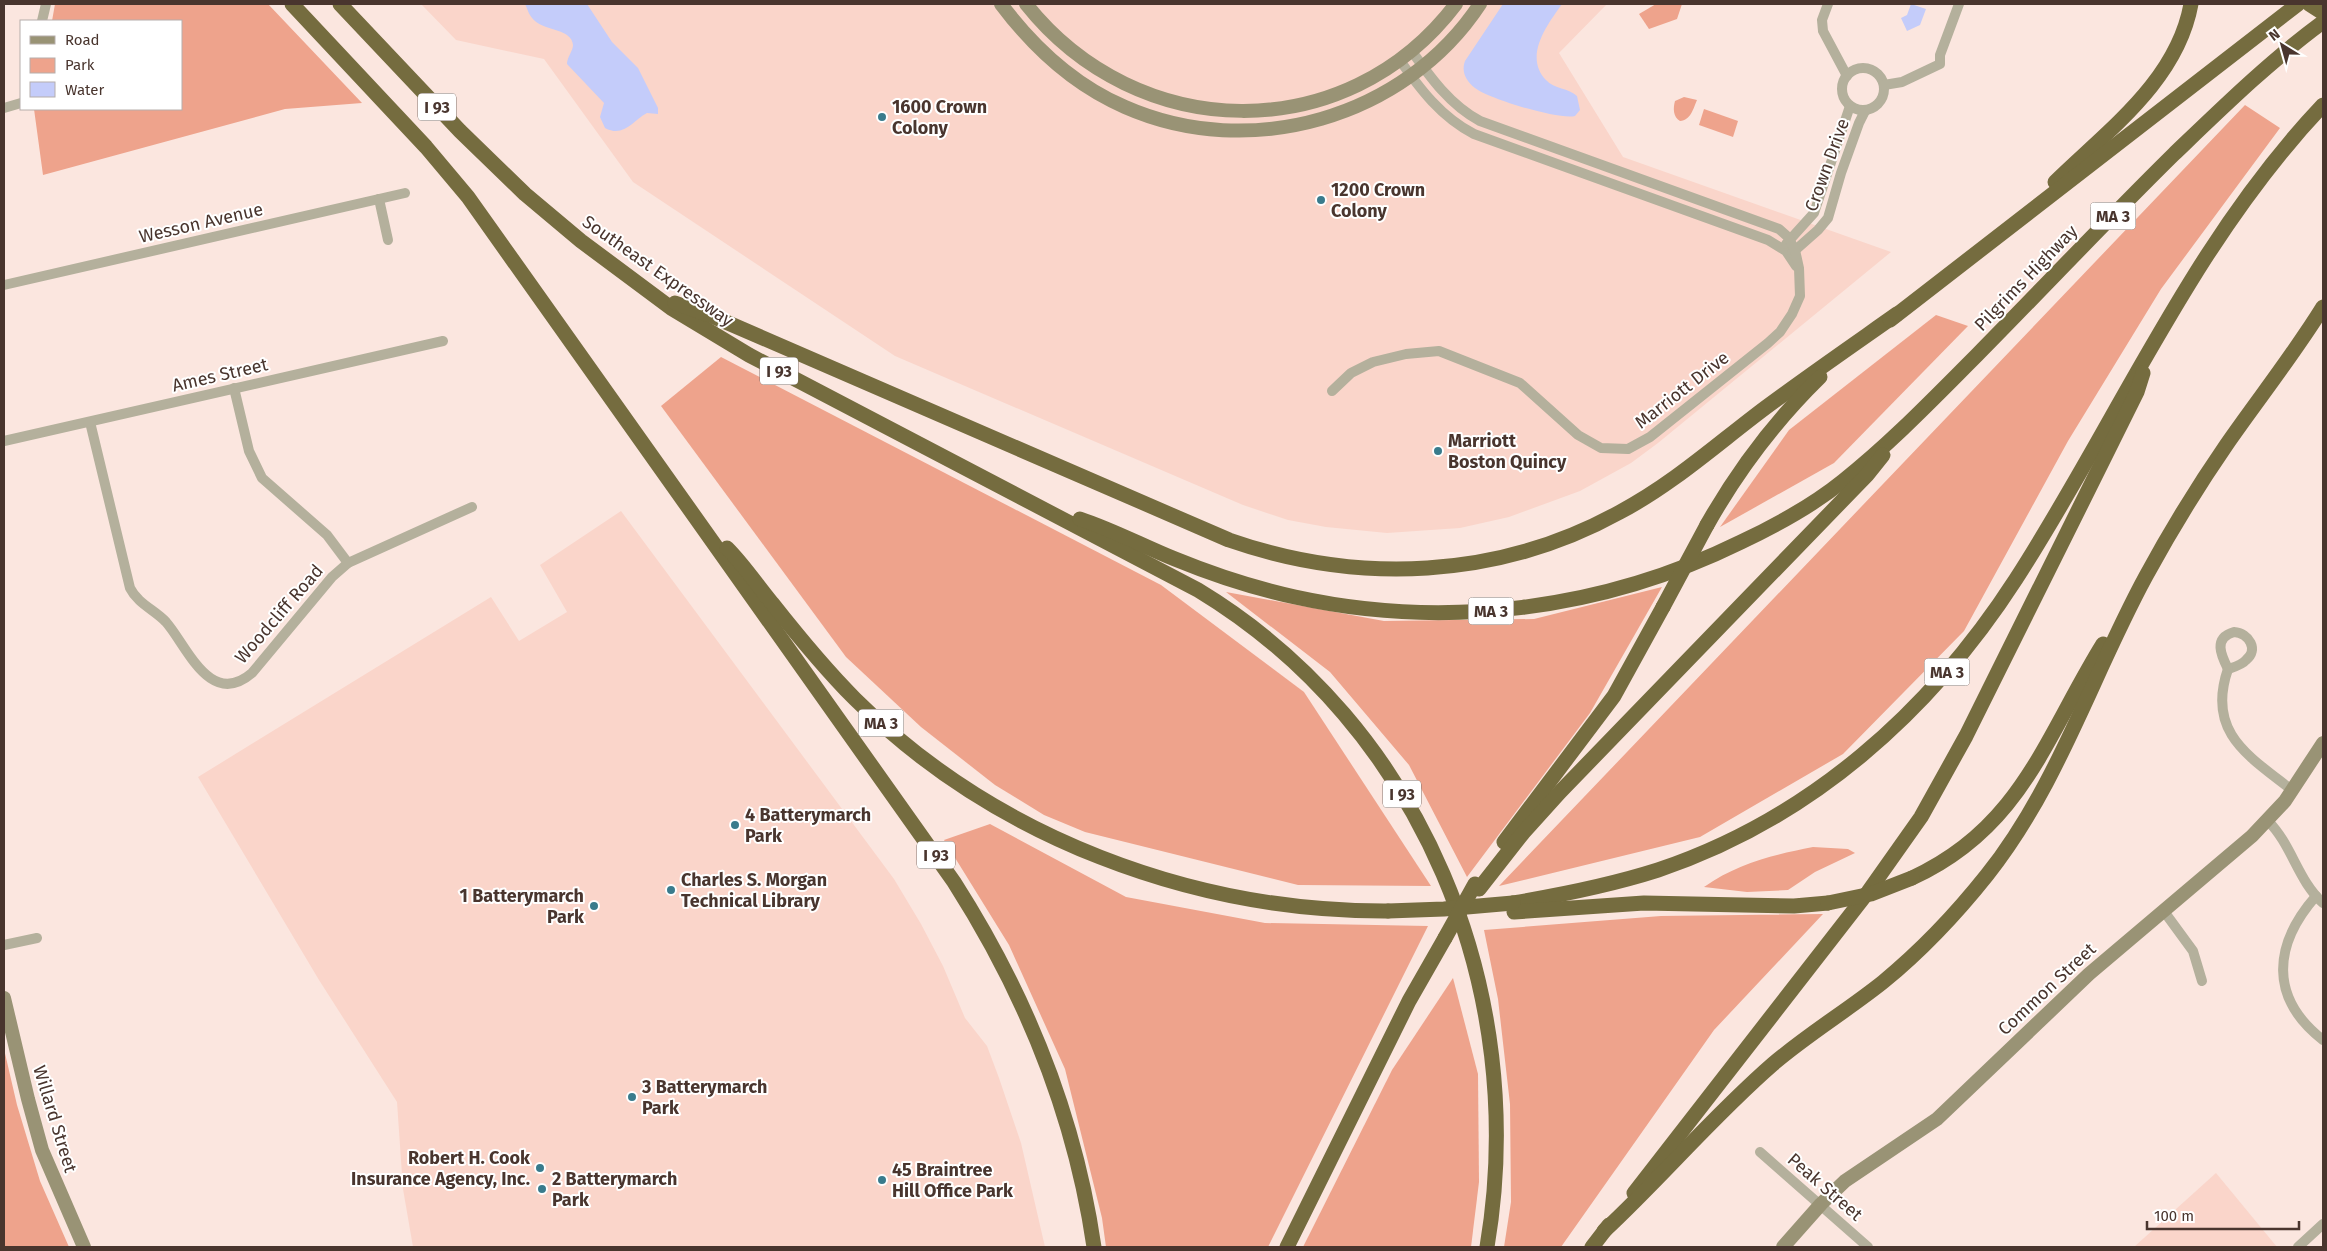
<svg xmlns="http://www.w3.org/2000/svg" width="2327" height="1251" font-family="'Fira Sans',sans-serif">
<rect width="100%" height="100%" fill="#fbe6df"/>
<g fill="#fad5ca">
<path d="M421,4H1607L1559,53L1623,157L1891,252L1658,443L1631,463L1580,491L1509,517L1460,528L1387,533L1326,527L1288,520L1243,505L895,356L633,182L544,59L456,40Z"/>
<path d="M621,511L894,879L921,924L943,966L965,1018L987,1046L999,1078L1021,1143L1045,1247H413L403,1189L397,1102L319,980L198,777L491,597L519,641L567,612L540,565Z"/>
<path d="M2216,1173L2277,1247H2134Z"/>
</g>
<g fill="#eea38c">
<path d="M55,4H268L362,103L285,109L43,175L34,109H181V21H52Z"/>
<path d="M1656,4H1682L1677,19L1649,29L1639,14Z"/>
<path d="M1684,97L1697,100C1693,109 1691,120 1680,121C1673,117 1673,108 1675,101Z"/>
<path d="M2245,105L2280,128L2161,289L2068,441L1964,631L1843,754L1700,837L1499,886Z"/>
<path d="M1704,109L1738,121L1733,137L1699,125Z"/>
<path d="M1936,315L1968,326L1834,463L1720,527L1789,430Z"/>
<path d="M721,357L1161,585L1304,692L1431,886L1298,885L1085,832L1044,815L995,785L921,727L846,657L661,406Z"/>
<path d="M1662,587L1590,713L1467,877L1409,765L1330,672L1226,592L1384,621L1534,619Z"/>
<path d="M990,824L1126,897L1265,923L1428,926L1268,1247H1106L1102,1218L1065,1069L1009,945L944,840Z"/>
<path d="M1813,847L1848,849L1855,853L1815,872L1788,890L1747,892L1704,887C1738,863 1773,855 1813,847Z"/>
<path d="M1823,914L1714,1030L1561,1247H1504L1511,1202L1510,1104L1498,999L1484,930L1661,916Z"/>
<path d="M1453,978L1478,1074L1479,1182L1471,1247H1303L1392,1070Z"/>
<path d="M4,1049L17,1105L40,1181L69,1247H4Z"/>
</g>
<g fill="#c4ccfa">
<path d="M525,4H587L612,42L638,68L658,108V114L647,113C632,121 624,138 605,128L600,117L604,103L567,64C567,57 573,51 573,45C572,29 546,31 535,21C529,16 528,10 525,4Z"/>
<path d="M1503,4H1562C1548,24 1523,56 1546,80C1554,89 1569,88 1577,96L1580,110L1575,116C1559,120 1489,99 1475,88C1466,81 1461,72 1465,61Z"/>
<path d="M1911,4L1926,9L1920,25L1907,31L1901,18L1907,15Z"/>
</g>
<g fill="none" stroke-linecap="round" stroke-linejoin="round">
<g stroke="#b4b09c" stroke-width="10">
<path d="M1828,4L1822,20L1823,31L1847,76"/>
<path d="M42,21L46,4"/>
<path d="M1399,59C1420,89 1441,117 1474,134L1768,240L1786,251L1796,266"/>
<circle cx="1863" cy="89" r="21"/>
<path d="M1884,85L1902,82L1940,64V55L1959,4"/>
<path d="M4,108L21,103"/>
<path d="M379,199L388,240"/>
<path d="M1786,244L1814,213L1850,106"/>
<path d="M1792,253L1818,230L1828,218L1841,173L1859,123L1865,111"/>
<path d="M4,285L405,193"/>
<path d="M234,388L249,451L262,478L327,535L348,563"/>
<path d="M1332,391L1351,373L1373,362L1406,354L1439,351L1520,383L1578,435L1601,448L1628,449L1650,437L1768,343L1780,332L1792,314L1800,296L1799,268L1795,250L1788,237L1779,229L1480,121C1450,105 1430,77 1411,50"/>
<path d="M90,422L130,588C138,604 155,610 166,622C187,646 210,709 252,673L332,577L348,563L472,507"/>
<path d="M4,441L443,341"/>
<path d="M2234,632C2249,633 2259,650 2246,660C2242,665 2234,667 2228,669C2221,655 2213,638 2234,632Z"/>
<path d="M2228,669C2206,733 2249,756 2293,791"/>
<path d="M2268,821C2292,845 2298,881 2323,903"/>
<path d="M2316,896C2273,945 2269,998 2323,1040"/>
<path d="M2163,910L2193,951L2202,981"/>
<path d="M4,945L37,938"/>
<path d="M1760,1152L1868,1247"/>
<path d="M2298,1247L2323,1224"/>
</g>
<g stroke="#999375" stroke-width="14">
<path d="M1001,4C1034,48 1074,85 1125,107C1250,162 1405,118 1480,4"/>
<path d="M1026,4C1137,144 1346,149 1456,4"/>
<path d="M4,998L28,1099L42,1150L84,1247"/>
<path d="M1783,1247L1821,1204L1845,1181L1937,1119L2089,974L2252,836L2285,801L2323,743"/>
</g>
<g stroke="#756c3f" stroke-width="15">
<path d="M292,4L426,147L468,197L954,882C1025,993 1075,1116 1094,1247"/>
<path d="M340,4L460,131L525,194L581,241L671,308L749,355L1198,590C1423,726 1530,992 1487,1247"/>
<path d="M2309,4L2323,13"/>
<path d="M2055,182C2108,130 2177,81 2191,4"/>
<path d="M675,303L712,316L1229,540C1358,585 1499,579 1620,512C1673,484 1717,444 1765,408C1808,376 1853,345 1897,314"/>
<path d="M1890,320L2298,4"/>
<path d="M1080,519C1113,530 1143,546 1175,559C1214,575 1254,588 1295,597C1445,630 1603,610 1741,542C1777,525 1812,506 1843,481C1891,443 1934,398 1977,355C2043,288 2107,220 2174,154C2222,108 2270,61 2323,22"/>
<path d="M1707,525C1738,470 1775,421 1820,377"/>
<path d="M727,548C744,565 757,585 772,603C798,636 825,669 855,699C994,837 1192,912 1388,911"/>
<path d="M1504,842L1614,696L1663,607"/>
<path d="M1912,878C2021,828 2045,738 2103,644"/>
<path d="M1479,889L1523,833L1560,792L1867,475L1883,455"/>
<path d="M1513,903C1561,895 1611,885 1658,870C1810,819 1930,712 2016,579C2118,421 2192,243 2323,105"/>
<path d="M1514,912L1644,903L1794,906L1828,903"/>
<path d="M1634,1193L1868,892L1921,817L1966,736L2137,392L2143,373"/>
<path d="M1604,1231C1662,1177 1713,1116 1773,1064C1808,1034 1848,1010 1883,982C1922,950 1956,914 1987,875C2058,786 2092,675 2146,576C2171,530 2198,486 2227,444C2259,398 2294,354 2323,307"/>
<path d="M1287,1247L1409,1001L1445,938"/>
<path d="M1592,1247L1609,1225"/>
</g>
<g stroke="#756c3f" stroke-width="15">
<path d="M1663,607L1707,525"/>
<path d="M1828,903L1871,894L1912,878"/>
<path d="M1388,911L1444,909L1513,903"/>
<path d="M1445,938L1475,884"/>
</g>
</g>
<g fill="#397b8c" stroke="#fff" stroke-width="2">
<circle cx="882" cy="117" r="5"/>
<circle cx="1321" cy="200" r="5"/>
<circle cx="1438" cy="451" r="5"/>
<circle cx="735" cy="825" r="5"/>
<circle cx="671" cy="890" r="5"/>
<circle cx="594" cy="906" r="5"/>
<circle cx="632" cy="1097" r="5"/>
<circle cx="540" cy="1168" r="5"/>
<circle cx="882" cy="1180" r="5"/>
<circle cx="542" cy="1189" r="5"/>
</g>
<g text-anchor="middle" dominant-baseline="central" stroke-width="4" stroke-linejoin="round" paint-order="stroke">
<g fill="#fff" stroke="#80726d" stroke-width="1">
<rect x="418" y="93.5" width="38" height="27" rx="4"/>
<rect x="2090.5" y="202.5" width="45" height="27" rx="4"/>
<rect x="760" y="357.5" width="38" height="27" rx="4"/>
<rect x="1468.5" y="597.5" width="45" height="27" rx="4"/>
<rect x="1924.5" y="658.5" width="45" height="27" rx="4"/>
<rect x="858.5" y="709.5" width="45" height="27" rx="4"/>
<rect x="1383" y="780.5" width="38" height="27" rx="4"/>
<rect x="917" y="841.5" width="38" height="27" rx="4"/>
</g>
<g font-size="16" font-weight="bold" fill="#49352e">
<text x="437" y="107">I 93</text>
<text x="2113" y="216">MA 3</text>
<text x="779" y="371">I 93</text>
<text x="1491" y="611">MA 3</text>
<text x="1947" y="672">MA 3</text>
<text x="881" y="723">MA 3</text>
<text x="1402" y="794">I 93</text>
<text x="936" y="855">I 93</text>
</g>
<g font-size="18" font-weight="bold" fill="#49352e" stroke="#fff" text-anchor="start">
<text x="892" y="107">1600 Crown<tspan x="892" dy="21">Colony</tspan></text>
<text x="1331" y="190">1200 Crown<tspan x="1331" dy="21">Colony</tspan></text>
<text x="1448" y="441">Marriott<tspan x="1448" dy="21">Boston Quincy</tspan></text>
<text x="745" y="815">4 Batterymarch<tspan x="745" dy="21">Park</tspan></text>
<text x="681" y="880">Charles S. Morgan<tspan x="681" dy="21">Technical Library</tspan></text>
<text x="584" y="896" text-anchor="end">1 Batterymarch<tspan x="584" dy="21">Park</tspan></text>
<text x="642" y="1087">3 Batterymarch<tspan x="642" dy="21">Park</tspan></text>
<text x="530" y="1158" text-anchor="end">Robert H. Cook<tspan x="530" dy="21">Insurance Agency, Inc.</tspan></text>
<text x="892" y="1170">45 Braintree<tspan x="892" dy="21">Hill Office Park</tspan></text>
<text x="552" y="1179">2 Batterymarch<tspan x="552" dy="21">Park</tspan></text>
</g>
<g font-size="18" fill="#49352e" stroke="#fff">
<text transform="translate(1827 165) rotate(-70)">Crown Drive</text>
<text transform="translate(201 223) rotate(-13)">Wesson Avenue</text>
<text transform="translate(658 271) rotate(35)">Southeast Expressway</text>
<text transform="translate(2026 278) rotate(-46)">Pilgrims Highway</text>
<text transform="translate(220 375) rotate(-13)">Ames Street</text>
<text transform="translate(1682 390) rotate(-38)">Marriott Drive</text>
<text transform="translate(279 614) rotate(-49)">Woodcliff Road</text>
<text transform="translate(2047 989) rotate(-43)">Common Street</text>
<text transform="translate(55 1119) rotate(73)">Willard Street</text>
<text transform="translate(1825 1187) rotate(41)">Peak Street</text>
</g>
</g>
<rect width="2327" height="1251" fill="none" stroke="#49352e" stroke-width="10"/>
<rect x="20" y="20" width="162" height="90" fill="#ffffff" stroke="#b6aeab"/>
<rect x="30" y="36" width="25" height="8" fill="#999375" stroke="#b6aeab"/>
<text x="65" y="45" font-size="15" fill="#49352e">Road</text>
<rect x="30" y="58" width="25" height="15" fill="#eea38c" stroke="#b6aeab"/>
<text x="65" y="70" font-size="15" fill="#49352e">Park</text>
<rect x="30" y="82" width="25" height="15" fill="#c4ccfa" stroke="#b6aeab"/>
<text x="65" y="95" font-size="15" fill="#49352e">Water</text>
<g transform="translate(2282 45) rotate(323)" stroke="#ffffff" stroke-width="4" paint-order="stroke">
<path d="M0-4L9 19L0 12L-9 19Z" fill="#49352e"/>
<text y="-8" font-size="14" font-weight="bold" text-anchor="middle" fill="#49352e">N</text>
</g>
<path d="M2147 1221v8h152v-8" fill="none" stroke="#49352e" stroke-width="2.5"/>
<text x="2154" y="1221" font-size="15" fill="#49352e" stroke="#ffffff" stroke-width="4" paint-order="stroke">100 m</text>
</svg>
